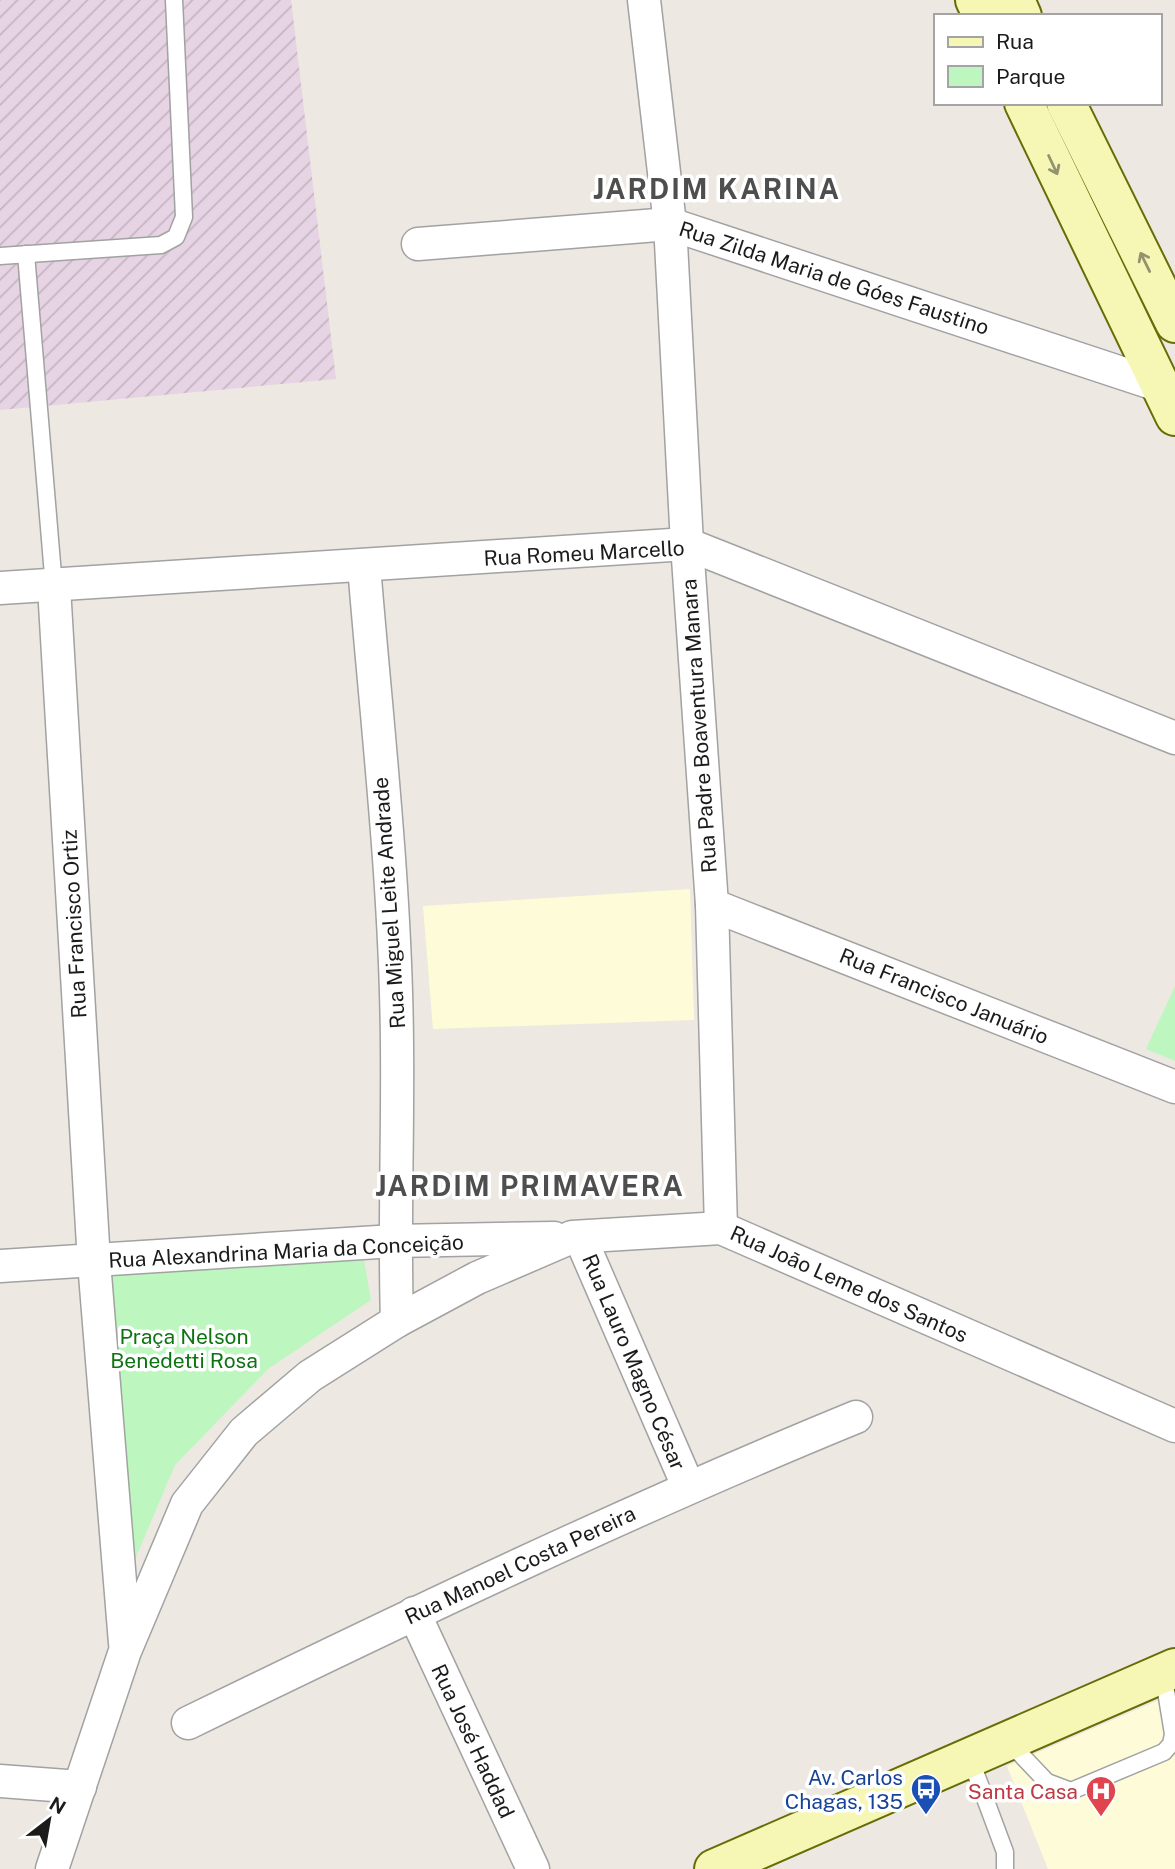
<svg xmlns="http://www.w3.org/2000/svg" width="1175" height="1869" font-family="'Public Sans',sans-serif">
<defs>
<pattern id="industrial-furrows" width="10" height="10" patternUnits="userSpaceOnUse" patternTransform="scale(1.75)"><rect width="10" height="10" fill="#e6d3e3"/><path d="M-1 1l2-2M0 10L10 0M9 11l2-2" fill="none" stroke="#c5b5c2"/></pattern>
</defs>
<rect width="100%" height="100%" fill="#ede8e1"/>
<path fill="url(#industrial-furrows)" d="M0,0H291L336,379L0,410Z"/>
<g fill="#fefcd8">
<path d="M690,889L694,1020L433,1029L423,906Z"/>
<path d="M1175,1693V1869H1048L1007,1766Z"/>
</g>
<g fill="#bdf7bf">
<path d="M1175,986V1061L1146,1049Z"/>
<path d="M364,1260L371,1300L268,1369L175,1465L126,1581L102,1273Z"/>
</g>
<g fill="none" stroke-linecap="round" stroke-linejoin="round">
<g stroke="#a2a2a2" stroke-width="19">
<g id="lane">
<path d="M26,254L54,587"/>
<path d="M0,256L161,245L176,237L184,217L174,0"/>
<path d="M1008,1741L1047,1782L1071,1791L1164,1752L1171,1744L1173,1734L1163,1673"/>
<path d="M970,1758L1005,1852V1869"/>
</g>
</g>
<g stroke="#a2a2a2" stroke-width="35">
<g id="street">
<path d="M644,0L670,224L687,544L712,905L721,1228"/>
<path d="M418,244L670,224L1158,385"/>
<path d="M364,566C377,726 396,886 397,1046C398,1138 394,1229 397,1321"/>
<path d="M54,587L94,1262L125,1643"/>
<path d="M0,588L687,544L1175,738"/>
<path d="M712,905L1175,1087"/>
<path d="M580,1237L688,1486"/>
<path d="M0,1266L394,1241L554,1238"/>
<path d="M414,1613L533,1869"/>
<path d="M188,1723C408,1616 629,1510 856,1417"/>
<path d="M0,1781L80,1787"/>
<path d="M52,1869L125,1651L187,1504L244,1432L310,1376L397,1321L477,1278L572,1237L721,1228L1175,1426"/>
</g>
</g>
<g stroke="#666d07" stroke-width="42">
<g id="secondary">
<path d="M975,0L983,16"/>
<path d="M1015,0L1022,16"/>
<path d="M1024,103L1175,416"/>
<path d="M1066,103L1175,323"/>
<path d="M714,1869L1175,1668"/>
</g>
</g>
<use href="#lane" stroke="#fff" stroke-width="16"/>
<use href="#street" stroke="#fff" stroke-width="32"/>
<use href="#secondary" stroke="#f6f7b4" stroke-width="38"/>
</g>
<defs><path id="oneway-shaft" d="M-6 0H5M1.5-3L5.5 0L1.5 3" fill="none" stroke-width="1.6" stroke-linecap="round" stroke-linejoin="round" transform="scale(1.75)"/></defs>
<g stroke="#93946f">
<use href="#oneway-shaft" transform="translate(1053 165) rotate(65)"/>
<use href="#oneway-shaft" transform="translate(1145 262) rotate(-116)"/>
</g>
<defs>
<g id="bus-pin" transform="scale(1.575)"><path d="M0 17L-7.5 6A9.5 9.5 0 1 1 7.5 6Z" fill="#1a4fb4" stroke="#fff"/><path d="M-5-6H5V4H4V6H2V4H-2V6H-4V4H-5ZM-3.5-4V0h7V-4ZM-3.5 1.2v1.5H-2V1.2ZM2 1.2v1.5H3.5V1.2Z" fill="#fff"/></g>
<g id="hospital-pin" transform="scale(1.575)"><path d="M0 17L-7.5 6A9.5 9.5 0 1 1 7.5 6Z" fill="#e0444e" stroke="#fff"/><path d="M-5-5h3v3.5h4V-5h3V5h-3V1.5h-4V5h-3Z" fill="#fff"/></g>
</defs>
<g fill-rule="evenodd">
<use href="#bus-pin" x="926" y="1789"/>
<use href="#hospital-pin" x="1101" y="1791"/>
</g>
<g text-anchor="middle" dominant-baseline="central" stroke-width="7" stroke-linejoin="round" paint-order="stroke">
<g font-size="21" fill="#1b1b1b" stroke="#fff">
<text transform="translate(834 278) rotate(18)">Rua Zilda Maria de Góes Faustino</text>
<text transform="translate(584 553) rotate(-3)">Rua Romeu Marcello</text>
<text transform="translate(699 726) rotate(-94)">Rua Padre Boaventura Manara</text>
<text transform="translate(389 903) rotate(-94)">Rua Miguel Leite Andrade</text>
<text transform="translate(74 924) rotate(-93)">Rua Francisco Ortiz</text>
<text transform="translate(944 996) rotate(22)">Rua Francisco Januário</text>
<text transform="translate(286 1251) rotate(-3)">Rua Alexandrina Maria da Conceição</text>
<text transform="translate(849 1284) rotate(24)">Rua João Leme dos Santos</text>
<text transform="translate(634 1362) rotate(67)">Rua Lauro Magno César</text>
<text transform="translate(520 1565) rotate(-25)">Rua Manoel Costa Pereira</text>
<text transform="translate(473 1741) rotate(65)">Rua José Haddad</text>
</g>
<g font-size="21" fill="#0e7412" stroke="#fff">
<text x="184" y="1336">Praça Nelson<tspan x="184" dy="24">Benedetti Rosa</tspan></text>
</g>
<g font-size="21" fill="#164399" stroke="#fff" text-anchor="end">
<text x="903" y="1777">Av. Carlos<tspan x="903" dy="24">Chagas, 135</tspan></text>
</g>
<g font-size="21" fill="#be3a42" stroke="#fff" text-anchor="end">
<text x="1078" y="1791">Santa Casa</text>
</g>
<g font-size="28" font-weight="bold" letter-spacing="2" fill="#4e4e4e" stroke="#fff">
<text x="717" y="188">JARDIM KARINA</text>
<text x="530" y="1185">JARDIM PRIMAVERA</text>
</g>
</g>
<rect x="934" y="14" width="228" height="91" fill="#ffffff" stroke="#a4a4a4" stroke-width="2"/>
<rect x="948" y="37" width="35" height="10" fill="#f6f7b4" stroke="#a4a4a4" stroke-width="2"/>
<text x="996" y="49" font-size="21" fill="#1b1b1b">Rua</text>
<rect x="948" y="66" width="35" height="21" fill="#bdf7bf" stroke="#a4a4a4" stroke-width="2"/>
<text x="996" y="84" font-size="21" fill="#1b1b1b">Parque</text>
<g transform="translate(49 1820) rotate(31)" stroke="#ffffff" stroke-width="5" paint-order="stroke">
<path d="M0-5L12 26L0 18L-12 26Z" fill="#1b1b1b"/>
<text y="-10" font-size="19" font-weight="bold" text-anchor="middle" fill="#1b1b1b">N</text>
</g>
</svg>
